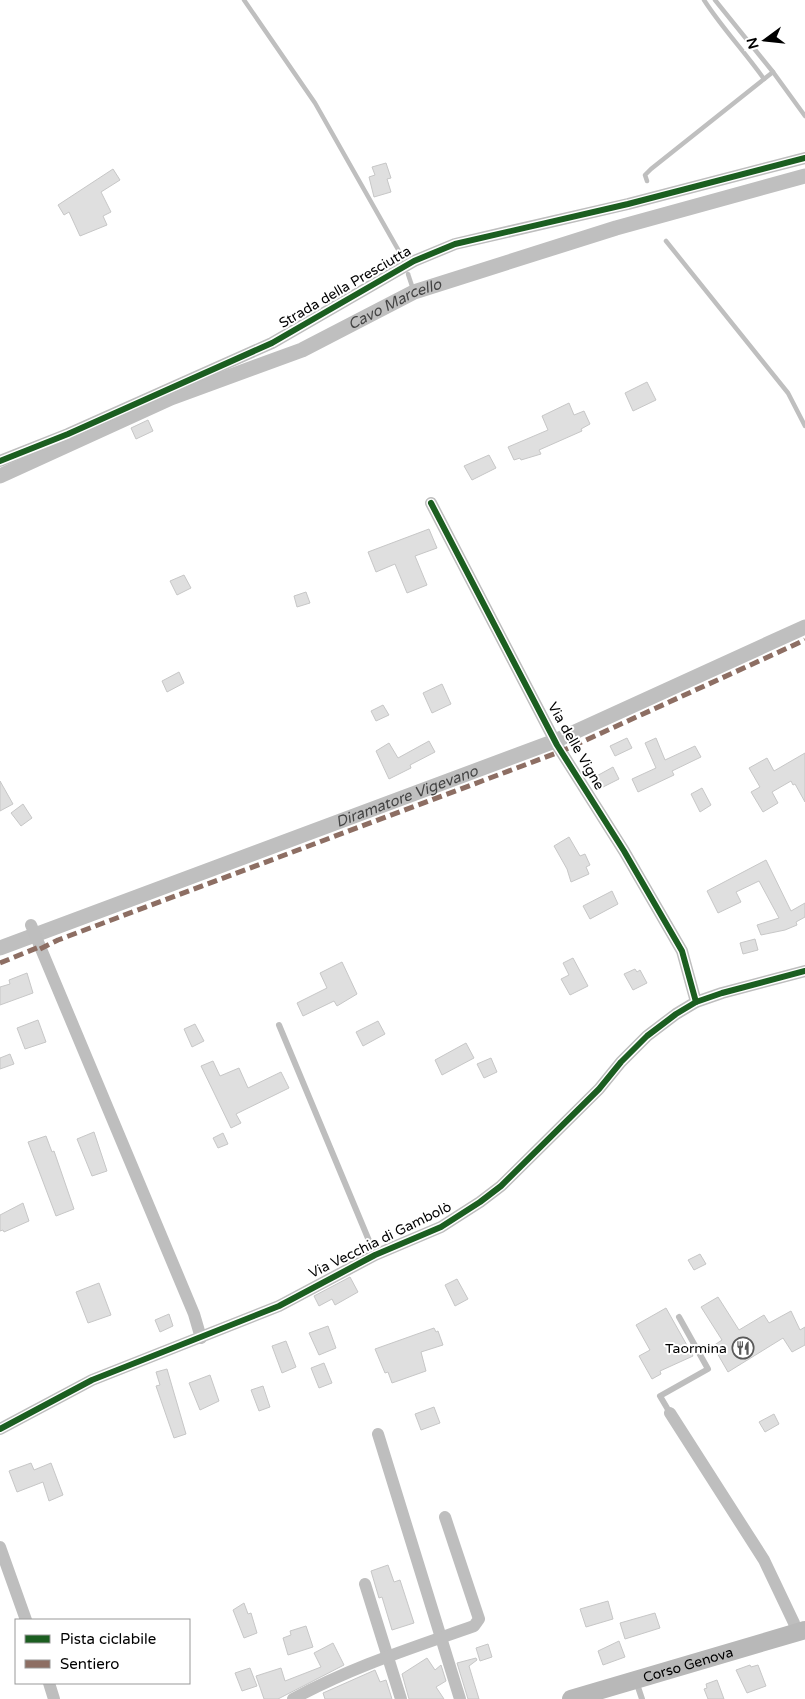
<svg xmlns="http://www.w3.org/2000/svg" width="805" height="1699" font-family="'Varela Round',sans-serif">
<rect width="100%" height="100%" fill="#fff"/>
<g fill="none" stroke-linecap="round" stroke-linejoin="round">
<g stroke="#bfbfbf" stroke-width="4.5">
<path d="M244,0L315,103L404,260"/>
<path d="M704,0C722,28 745,52 764,79"/>
<path d="M773,72L805,116"/>
<path d="M647,181L645,175L651,169L773,72L715,0"/>
<path d="M666,241L788,393L805,426"/>
<path d="M408,274L414,292"/>
</g>
<g stroke="#bfbfbf" stroke-width="15">
<path id="s1" d="M0,476L171,398L302,350L414,292L616,228L805,176"/>
<path id="s2" d="M0,948L555,741L805,627"/>
</g>
</g>
<g fill="#dfdfdf" stroke="#c7c7c7">
<path d="M386,163L391,178L387,179L391,192L374,197L369,177L375,175L372,167Z"/>
<path d="M113,169L120,180L101,192L111,212L103,216L107,225L80,236L69,212L64,215L58,205Z"/>
<path d="M647,382L656,400L633,411L625,393Z"/>
<path d="M569,403L574,415L584,411L590,424L581,429L582,431L539,450L541,454L521,460L520,458L514,460L508,447L548,430L542,416Z"/>
<path d="M148,420L153,431L136,439L131,428Z"/>
<path d="M489,455L496,468L472,480L464,466Z"/>
<path d="M429,529L437,548L415,556L427,585L407,593L395,564L376,572L368,552Z"/>
<path d="M184,575L191,588L177,595L170,581Z"/>
<path d="M306,592L310,603L297,607L294,596Z"/>
<path d="M179,672L184,683L167,692L162,681Z"/>
<path d="M442,684L451,704L432,713L423,693Z"/>
<path d="M383,705L389,715L376,721L371,711Z"/>
<path d="M627,738L632,748L615,756L610,746Z"/>
<path d="M656,738L665,760L695,746L701,757L672,771L674,775L638,792L632,779L656,768L645,743Z"/>
<path d="M429,741L435,752L410,765L411,768L389,779L376,751L389,743L398,758Z"/>
<path d="M805,753V802L795,784L793,785L791,781L772,792L778,803L763,812L751,792L760,787L749,768L767,758L774,771Z"/>
<path d="M613,767L619,779L599,789L593,778Z"/>
<path d="M0,781L13,804L0,811Z"/>
<path d="M702,788L711,805L700,812L691,794Z"/>
<path d="M23,804L32,818L21,826L11,813Z"/>
<path d="M569,837L580,856L585,854L590,865L586,867L589,874L571,882L567,869L554,846Z"/>
<path d="M766,860L791,911L805,903V917L796,922L797,925L785,930L761,935L757,925L779,918L759,881L736,892L741,902L718,913L707,891Z"/>
<path d="M612,891L618,904L590,919L583,906Z"/>
<path d="M755,939L758,950L743,954L740,943Z"/>
<path d="M573,958L588,986L570,995L561,979L569,975L563,963Z"/>
<path d="M342,962L357,994L337,1006L334,1001L303,1016L297,1003L327,988L320,973Z"/>
<path d="M635,969L637,972L640,970L647,983L633,990L624,974Z"/>
<path d="M27,973L33,993L0,1005V987L10,984L9,980Z"/>
<path d="M38,1020L46,1042L25,1049L17,1028Z"/>
<path d="M378,1021L385,1034L363,1046L356,1032Z"/>
<path d="M195,1024L204,1041L192,1047L184,1029Z"/>
<path d="M466,1043L474,1058L442,1075L435,1060Z"/>
<path d="M10,1054L14,1064L0,1069V1058Z"/>
<path d="M491,1058L497,1072L484,1078L477,1064Z"/>
<path d="M213,1061L220,1076L239,1068L248,1088L281,1072L289,1088L236,1114L241,1123L231,1128L201,1066Z"/>
<path d="M94,1132L107,1171L92,1176L77,1139Z"/>
<path d="M223,1133L228,1144L218,1148L213,1138Z"/>
<path d="M46,1136L52,1152L54,1151L74,1209L56,1216L28,1142Z"/>
<path d="M23,1203L29,1221L4,1232L3,1230L0,1231V1215Z"/>
<path d="M700,1254L706,1264L694,1270L688,1260Z"/>
<path d="M350,1277L358,1292L335,1305L332,1299L319,1306L314,1296Z"/>
<path d="M457,1279L468,1299L455,1306L445,1285Z"/>
<path d="M99,1283L111,1315L88,1323L76,1292Z"/>
<path d="M718,1297L739,1330L764,1315L769,1323L791,1311L800,1330L805,1327V1345L792,1352L783,1338L728,1372L713,1346L722,1340L701,1307Z"/>
<path d="M666,1308L693,1356L660,1371L661,1374L652,1379L639,1356L650,1350L636,1325Z"/>
<path d="M169,1314L173,1326L160,1332L155,1320Z"/>
<path d="M328,1326L336,1348L319,1355L309,1333Z"/>
<path d="M434,1328L436,1332L438,1331L443,1345L421,1352L426,1371L392,1383L388,1372L385,1373L375,1349Z"/>
<path d="M286,1341L296,1367L282,1373L272,1346Z"/>
<path d="M324,1363L332,1383L319,1388L311,1368Z"/>
<path d="M167,1369L186,1434L174,1438L156,1386L160,1385L156,1372Z"/>
<path d="M210,1375L219,1401L200,1410L189,1383Z"/>
<path d="M263,1386L270,1407L259,1411L251,1390Z"/>
<path d="M434,1407L440,1423L421,1430L415,1414Z"/>
<path d="M774,1414L779,1424L765,1432L759,1422Z"/>
<path d="M31,1463L34,1470L51,1463L63,1495L49,1501L43,1482L17,1492L9,1471Z"/>
<path d="M388,1565L394,1582L400,1580L414,1623L392,1630L382,1597L379,1598L371,1571Z"/>
<path d="M608,1601L613,1619L586,1627L580,1609Z"/>
<path d="M244,1603L248,1614L251,1613L257,1633L244,1638L233,1610Z"/>
<path d="M655,1613L660,1628L625,1639L620,1623Z"/>
<path d="M306,1626L313,1647L288,1655L283,1638L291,1635L290,1631Z"/>
<path d="M619,1641L625,1657L603,1665L598,1651Z"/>
<path d="M333,1643L344,1665L278,1699H264L256,1676L281,1668L285,1681L321,1667L314,1653Z"/>
<path d="M488,1644L492,1657L480,1661L476,1648Z"/>
<path d="M427,1658L435,1670L441,1665L446,1681L436,1687L444,1699H409L402,1674Z"/>
<path d="M476,1658L477,1660L469,1666L479,1699H468L457,1663Z"/>
<path d="M750,1665L751,1667L758,1665L766,1686L747,1693L736,1670Z"/>
<path d="M250,1668L257,1686L242,1691L235,1673Z"/>
<path d="M375,1670L380,1682L386,1680L392,1699H325L323,1693Z"/>
<path d="M717,1680L724,1699H708L704,1689L707,1688L706,1684Z"/>
</g>
<g fill="none" stroke-linecap="round" stroke-linejoin="round">
<g stroke="#bebebe" stroke-width="6">
<path d="M279,1025L375,1255"/>
<path d="M670,1413L660,1396L708,1369L679,1317"/>
<path d="M636,1681L642,1699"/>
</g>
<g stroke="#bebebe" stroke-width="12">
<path d="M0,461L68,434L272,343L414,261L455,244L628,204L805,158"/>
<path d="M431,503L557,745L624,851L682,951L696,1002"/>
<path d="M31,925L194,1314L201,1338"/>
<path d="M670,1413L764,1560L794,1623L796,1632"/>
<path d="M0,1429L92,1380L279,1306L375,1255L441,1227L480,1202L501,1186L599,1089L621,1062L647,1036L676,1014L696,1002L722,993L805,971"/>
<path d="M378,1434L460,1699"/>
<path d="M0,1547L26,1620"/>
<path d="M365,1584L401,1699"/>
<path d="M49,1683L54,1699"/>
<path d="M293,1699C351,1667 412,1648 474,1626L479,1619L445,1517"/>
</g>
<path stroke="#b8b8b8" stroke-width="18" id="s3" d="M571,1699L805,1630"/>
<g stroke="#8d6e63" stroke-width="5" stroke-dasharray="10 5" stroke-linecap="butt">
<path d="M40,949L58,940L562,751L805,640"/>
<path d="M0,963L39,947"/>
</g>
<g stroke="#fff" stroke-width="9">
<g id="cycleway">
<path d="M0,461L68,434L272,343L414,261L455,244L628,204L805,158"/>
<path d="M431,503L557,745L624,851L682,951L696,1002"/>
<path d="M0,1429L92,1380L279,1306L375,1255L441,1227L480,1202L501,1186L599,1089L621,1062L647,1036L676,1014L696,1002L722,993L805,971"/>
</g>
</g>
<use href="#cycleway" stroke="#1b5e20" stroke-width="6"/>
</g>
<defs>
<g id="restaurant-ring" transform="scale(1.125)"><circle r="9.5" fill="#fff" stroke="#595959" stroke-width="1.5"/><path d="M-5-6h1v4h1v-4h1v4h1v-4h1v5L-1.5 .5V6h-2V.5L-5-1ZM5-6V6H3V1.5H1.5Q1.5-4 5-6Z" fill="#595959"/></g>
</defs>
<g fill-rule="evenodd">
<use href="#restaurant-ring" x="743" y="1348"/>
</g>
<g text-anchor="middle" dominant-baseline="central" stroke-width="4" stroke-linejoin="round" paint-order="stroke">
<g font-size="14" fill="#000" stroke="#fff">
<text transform="translate(345 287) rotate(-30)">Strada della Presciutta</text>
<text transform="translate(576 746) rotate(60)">Via delle Vigne</text>
<text transform="translate(380 1240) rotate(-26)">Via Vecchia di Gambolò</text>
<text stroke="none"><textPath href="#s3" startOffset="122">Corso Genova</textPath></text>
</g>
<g font-size="14" fill="#000" stroke="#fff" text-anchor="end">
<text x="727" y="1348">Taormina</text>
</g>
<g font-size="15" font-style="italic" fill="#444" stroke="#fff">
<text stroke="none"><textPath href="#s1" startOffset="431">Cavo Marcello</textPath></text>
<text stroke="none"><textPath href="#s2" startOffset="434">Diramatore Vigevano</textPath></text>
</g>
</g>
<rect x="15" y="1619" width="175" height="65" fill="#ffffff" stroke="#999999"/>
<rect x="25" y="1635" width="25" height="8" fill="#1b5e20" stroke="#999999"/>
<text x="60" y="1644" font-size="15" fill="#000000">Pista ciclabile</text>
<rect x="25" y="1660" width="25" height="8" fill="#8d6e63" stroke="#999999"/>
<text x="60" y="1669" font-size="15" fill="#000000">Sentiero</text>
<g transform="translate(765 40) rotate(255)" stroke="#ffffff" stroke-width="4" paint-order="stroke">
<path d="M0-4L9 19L0 12L-9 19Z" fill="#000000"/>
<text y="-8" font-size="14" font-weight="bold" text-anchor="middle" fill="#000000">N</text>
</g>
</svg>
